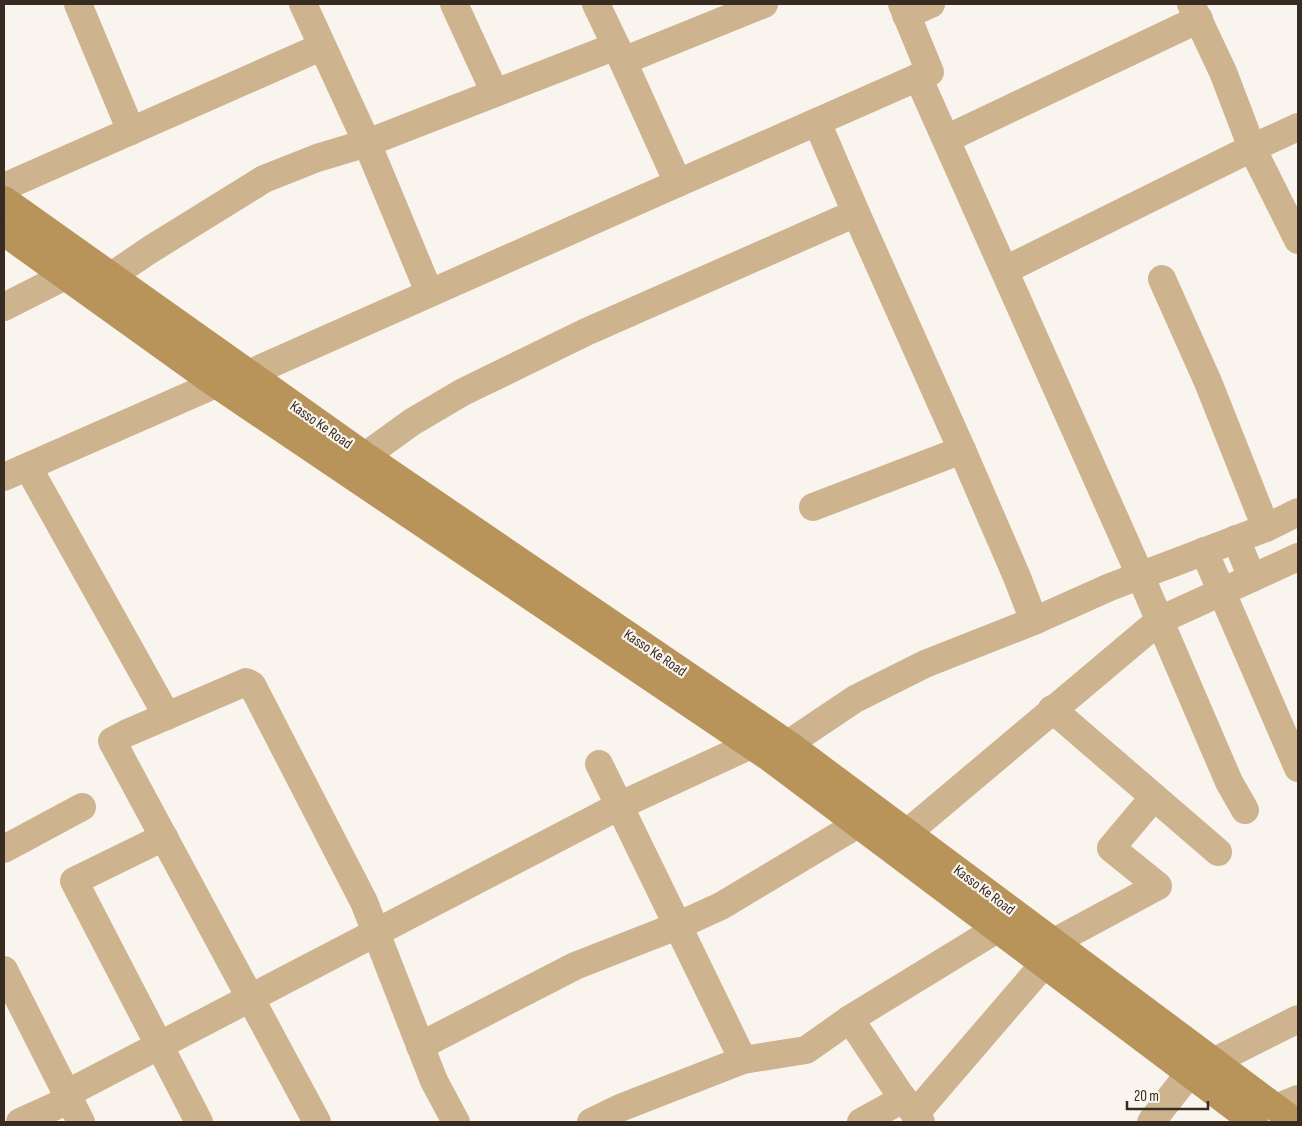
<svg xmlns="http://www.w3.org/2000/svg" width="1302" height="1126" font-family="'Sofia Sans Condensed',sans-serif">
<rect width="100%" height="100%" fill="#faf4ef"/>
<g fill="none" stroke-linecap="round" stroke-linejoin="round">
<g stroke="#cdb48f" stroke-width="28">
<path d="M78,4L131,131"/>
<path d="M454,4L495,93"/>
<path d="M596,4L616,46"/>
<path d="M1191,4L1223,72L1252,148L1298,127"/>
<path d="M906,15L931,4"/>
<path d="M623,61L764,4"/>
<path d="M918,77L1140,575L1229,782L1245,810"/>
<path d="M946,139L1199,19"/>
<path d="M4,187L321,47"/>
<path d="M856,213L962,450L1017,577L1034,621"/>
<path d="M1005,270L1252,148L1298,240"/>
<path d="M110,277L148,251L264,179L317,158L367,143L303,4"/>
<path d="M1162,279L1208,382L1266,528"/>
<path d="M429,292L367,143L616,46L678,183L930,72L902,4"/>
<path d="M4,307L65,276"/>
<path d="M248,374C391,309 535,248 678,183"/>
<path d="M365,456L412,422L463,392L586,332L856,213L817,122"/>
<path d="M28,467L167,716"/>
<path d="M4,477L216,384"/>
<path d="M813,507L962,450"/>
<path d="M1236,539L1252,578"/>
<path d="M1204,551L1298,768"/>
<path d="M1052,709L1218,852"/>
<path d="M599,764L743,1060"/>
<path d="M907,833L1160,620L1298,557"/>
<path d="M164,837L74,881L199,1122"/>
<path d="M4,849L82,807"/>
<path d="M1054,942L1158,886L1111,848L1154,797"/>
<path d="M4,970L81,1122"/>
<path d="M850,1019L899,1093L921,1122"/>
<path d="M420,1046L575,966L677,926L721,906L858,824"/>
<path d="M1213,1062L1298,1019"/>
<path d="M66,1094L623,804L751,745"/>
<path d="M1276,1108L1298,1099"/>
<path d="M915,1114L1044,964"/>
<path d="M20,1122L69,1100"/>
<path d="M317,1122L112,741L127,733L246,682L252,685L364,902L434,1081L456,1122"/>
<path d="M591,1122L620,1108L743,1060L806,1050L850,1019L997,929"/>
<path d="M861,1122L903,1099"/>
<path d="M1151,1122L1189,1074"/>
</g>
<path stroke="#cdb48f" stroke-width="28" d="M788,744L855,699L925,664L1034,621L1110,587L1266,528L1298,512"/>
<g stroke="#b8945a" stroke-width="28">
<path d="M4,200L365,456L788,744L1295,1122"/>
<path d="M4,232L216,384L770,758L1254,1122"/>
</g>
</g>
<g text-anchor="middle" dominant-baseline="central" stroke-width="4.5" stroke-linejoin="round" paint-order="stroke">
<g font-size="15" fill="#382c22" stroke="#faf4ef">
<text transform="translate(321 425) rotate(35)">Kasso Ke Road</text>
<text transform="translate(655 653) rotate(34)">Kasso Ke Road</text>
<text transform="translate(984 890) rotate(37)">Kasso Ke Road</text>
</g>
</g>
<rect width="1302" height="1126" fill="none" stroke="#382c22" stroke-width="10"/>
<path d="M1127 1101v8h81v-8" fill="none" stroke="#382c22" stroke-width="2.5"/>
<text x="1134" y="1101" font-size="15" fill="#382c22" stroke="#faf4ef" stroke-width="4" paint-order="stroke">20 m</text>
</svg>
